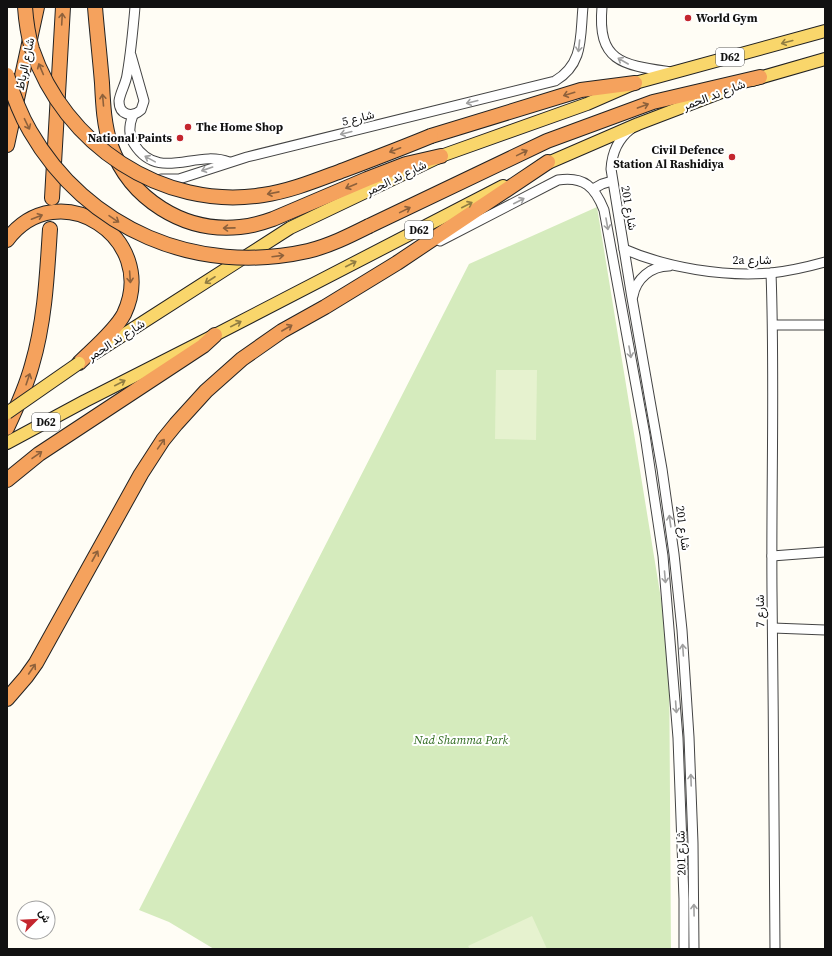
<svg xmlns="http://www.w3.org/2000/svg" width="832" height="956" font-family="'Source Serif 4',Vazirmatn,serif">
<rect width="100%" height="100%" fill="#fffdf5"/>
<path fill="#d5ebbd" d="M597,207L669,648L671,949H214L169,922L139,910L469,264Z"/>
<g fill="#e6f2cf">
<path d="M496,370H537L536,440L495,439Z"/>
<path d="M532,916L547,949H470L468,946Z"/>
</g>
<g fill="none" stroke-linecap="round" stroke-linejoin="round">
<g stroke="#444" stroke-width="11">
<g id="minor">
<path d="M602,7C597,63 624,65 671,72"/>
<path d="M131,55L144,101L141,110C132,118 119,115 119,101C120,93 126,83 127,75C131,52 133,30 135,7"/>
<path d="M133,115C129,125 128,135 134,144C159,183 195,149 229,162"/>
<path d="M631,129C618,139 612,152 611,169L632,298L662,469L674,554L682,630L689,737L693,843L694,949"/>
<path d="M161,179H179L247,157L555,81C584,64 580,37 583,7"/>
<path d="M593,189L602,184L612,181"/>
<path d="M440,241L558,180C584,176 595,187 604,210L645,435L663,556L678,738L684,899V949"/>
<path d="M624,249C667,268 724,277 771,273C789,271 807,267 825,262"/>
<path d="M771,273C775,379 771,486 772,592C773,711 775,830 775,949"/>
<path d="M633,296C636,279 651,266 669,266"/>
<path d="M773,325H825"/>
<path d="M772,556L825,552"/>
<path d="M773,628L825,630"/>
</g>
</g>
<g stroke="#222" stroke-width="14">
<g id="major">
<path d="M752,80L825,59"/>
<path d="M541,166L638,124L727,90"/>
<path d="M95,353L290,228L441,156L587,104L635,83L825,31"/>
<path d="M7,443L85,401L215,335L503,186"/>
</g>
</g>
<g stroke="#222" stroke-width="16">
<g id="highway">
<path d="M95,7C97,32 100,58 102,83C103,104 104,126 111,146C130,199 184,233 240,227C251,226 262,223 273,219L367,179L406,164L441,156"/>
<path d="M431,136L581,90L635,83"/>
<path d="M7,145L37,7"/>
<path d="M52,198L63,7"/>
<path d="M369,226L547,141L653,102L760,77"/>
<path d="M7,240C58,172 160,238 124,314C115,331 93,349 79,363"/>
<path d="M7,428C17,407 26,387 32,365C45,321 47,275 50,229"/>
<path d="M7,480L39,454L203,346L215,335"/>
<path d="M7,699L26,677L36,663L141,474L163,440L176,424L206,391L242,359L282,331L325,307L397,263L548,162"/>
</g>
</g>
<use href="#minor" stroke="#fff" stroke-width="9"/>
<use href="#major" stroke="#f9d66b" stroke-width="12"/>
<use href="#highway" stroke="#f5a25d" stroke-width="14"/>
<g stroke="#222" stroke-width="14" stroke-linecap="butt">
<path id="major-bridge" d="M7,413L79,363"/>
</g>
<g stroke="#222" stroke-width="16" stroke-linecap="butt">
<g id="highway-bridge">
<path d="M25,7C26,21 28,35 32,49C64,144 162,211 263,195C291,191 317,180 344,170C373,159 402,148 431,136"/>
<path d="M7,75C13,95 20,114 30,131C87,230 197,276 308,251C329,246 349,236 369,226"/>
</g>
</g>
<use href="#major-bridge" stroke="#f9d66b" stroke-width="12"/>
<use href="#highway-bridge" stroke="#f5a25d" stroke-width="14"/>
</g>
<defs><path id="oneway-shaft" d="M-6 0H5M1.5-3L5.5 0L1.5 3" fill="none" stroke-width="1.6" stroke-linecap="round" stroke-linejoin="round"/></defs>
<g stroke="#8e613b">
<use href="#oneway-shaft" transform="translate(62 19) rotate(-87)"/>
<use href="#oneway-shaft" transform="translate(41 69) rotate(-113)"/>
<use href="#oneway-shaft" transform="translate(569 94) rotate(163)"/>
<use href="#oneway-shaft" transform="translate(103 100) rotate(-95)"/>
<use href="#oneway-shaft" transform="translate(643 106) rotate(-20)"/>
<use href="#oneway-shaft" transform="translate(27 124) rotate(64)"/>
<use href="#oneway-shaft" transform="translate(395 150) rotate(159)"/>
<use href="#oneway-shaft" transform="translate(522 153) rotate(-26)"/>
<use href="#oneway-shaft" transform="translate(351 186) rotate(157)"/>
<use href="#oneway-shaft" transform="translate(273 193) rotate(169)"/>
<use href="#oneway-shaft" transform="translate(405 210) rotate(-26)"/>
<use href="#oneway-shaft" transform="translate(37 217) rotate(-21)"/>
<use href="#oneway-shaft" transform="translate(114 219) rotate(34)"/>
<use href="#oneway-shaft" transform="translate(229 228) rotate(179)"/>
<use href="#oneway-shaft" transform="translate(278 256) rotate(-7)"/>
<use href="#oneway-shaft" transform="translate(130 277) rotate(86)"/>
<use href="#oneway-shaft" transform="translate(287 328) rotate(-30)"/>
<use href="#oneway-shaft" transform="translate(28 379) rotate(-71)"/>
<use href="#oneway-shaft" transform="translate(161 444) rotate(-55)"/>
<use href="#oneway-shaft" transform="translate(37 455) rotate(-35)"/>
<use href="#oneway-shaft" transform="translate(95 556) rotate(-61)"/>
<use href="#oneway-shaft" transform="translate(32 669) rotate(-56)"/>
</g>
<g stroke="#917d42">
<use href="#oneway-shaft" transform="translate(787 42) rotate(165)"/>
<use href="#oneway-shaft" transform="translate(467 205) rotate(-27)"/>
<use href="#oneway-shaft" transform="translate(351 264) rotate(-27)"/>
<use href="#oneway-shaft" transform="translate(210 280) rotate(147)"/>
<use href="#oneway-shaft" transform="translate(236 324) rotate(-27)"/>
<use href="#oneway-shaft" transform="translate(120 383) rotate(-27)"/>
</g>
<g stroke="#a0a0a0">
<use href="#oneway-shaft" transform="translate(579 46) rotate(96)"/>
<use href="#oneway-shaft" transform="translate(623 61) rotate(-150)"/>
<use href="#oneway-shaft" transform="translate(472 102) rotate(166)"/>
<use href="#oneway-shaft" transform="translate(346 133) rotate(166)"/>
<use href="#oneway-shaft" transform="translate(150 159) rotate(-151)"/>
<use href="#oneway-shaft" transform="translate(207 169) rotate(161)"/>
<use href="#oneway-shaft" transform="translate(519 201) rotate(-27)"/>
<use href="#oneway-shaft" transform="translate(607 224) rotate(80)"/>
<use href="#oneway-shaft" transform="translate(630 352) rotate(80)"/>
<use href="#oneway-shaft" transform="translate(670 521) rotate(-98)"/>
<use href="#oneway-shaft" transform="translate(665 577) rotate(85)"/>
<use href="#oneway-shaft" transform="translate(683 650) rotate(-94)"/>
<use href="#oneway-shaft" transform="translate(676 707) rotate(86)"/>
<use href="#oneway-shaft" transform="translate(691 780) rotate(-92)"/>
<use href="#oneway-shaft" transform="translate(694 910) rotate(-91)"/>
</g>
<g fill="#c4262e" stroke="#fff" stroke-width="1.5">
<circle cx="688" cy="18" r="4"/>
<circle cx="188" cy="127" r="4"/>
<circle cx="180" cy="138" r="4"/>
<circle cx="732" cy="157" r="4"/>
</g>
<g text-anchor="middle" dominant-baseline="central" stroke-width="4" stroke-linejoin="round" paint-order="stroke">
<g fill="#fff" stroke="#585858" stroke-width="1">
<rect x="716" y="48" width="28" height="18" rx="3"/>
<rect x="405" y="221" width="28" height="18" rx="3"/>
<rect x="32" y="413" width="28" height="18" rx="3"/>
</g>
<g font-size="11" font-weight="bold" fill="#111">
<text x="730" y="57">D62</text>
<text x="419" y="230">D62</text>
<text x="46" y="422">D62</text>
</g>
<g font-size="12" font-weight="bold" fill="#111" stroke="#fff" text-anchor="start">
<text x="696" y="18">World Gym</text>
<text x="196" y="127">The Home Shop</text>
<text x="172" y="138" text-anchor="end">National Paints</text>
<text x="724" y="150" text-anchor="end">Civil Defence<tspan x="724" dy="14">Station Al Rashidiya</tspan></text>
</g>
<g font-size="12" fill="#111" stroke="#fff">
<text transform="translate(25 64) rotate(-78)">شارع الرباط</text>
<text transform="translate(714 95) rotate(-21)">شارع ند الحمر</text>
<text transform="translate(358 118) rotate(-14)">شارع 5</text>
<text transform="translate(396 178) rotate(-26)">شارع ند الحمر</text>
<text transform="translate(629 208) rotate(80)">شارع 201</text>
<text x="752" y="260">2a شارع</text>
<text transform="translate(116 340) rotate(-33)">شارع ند الحمر</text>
<text transform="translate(683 528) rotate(82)">شارع 201</text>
<text transform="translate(760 611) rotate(-91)">شارع 7</text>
<text transform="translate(681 853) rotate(-91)">شارع 201</text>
</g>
<g font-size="12" font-style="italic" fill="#2f6b1f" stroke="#fff">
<text x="461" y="740">Nad Shamma Park</text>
</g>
</g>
<rect width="832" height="956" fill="none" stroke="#111111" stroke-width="16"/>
<g transform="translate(36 920) rotate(66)"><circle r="19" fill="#ffffff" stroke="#a0a0a0"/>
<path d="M0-3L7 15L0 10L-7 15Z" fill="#c4262e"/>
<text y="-6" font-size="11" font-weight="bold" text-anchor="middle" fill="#111111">ش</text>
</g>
</svg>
